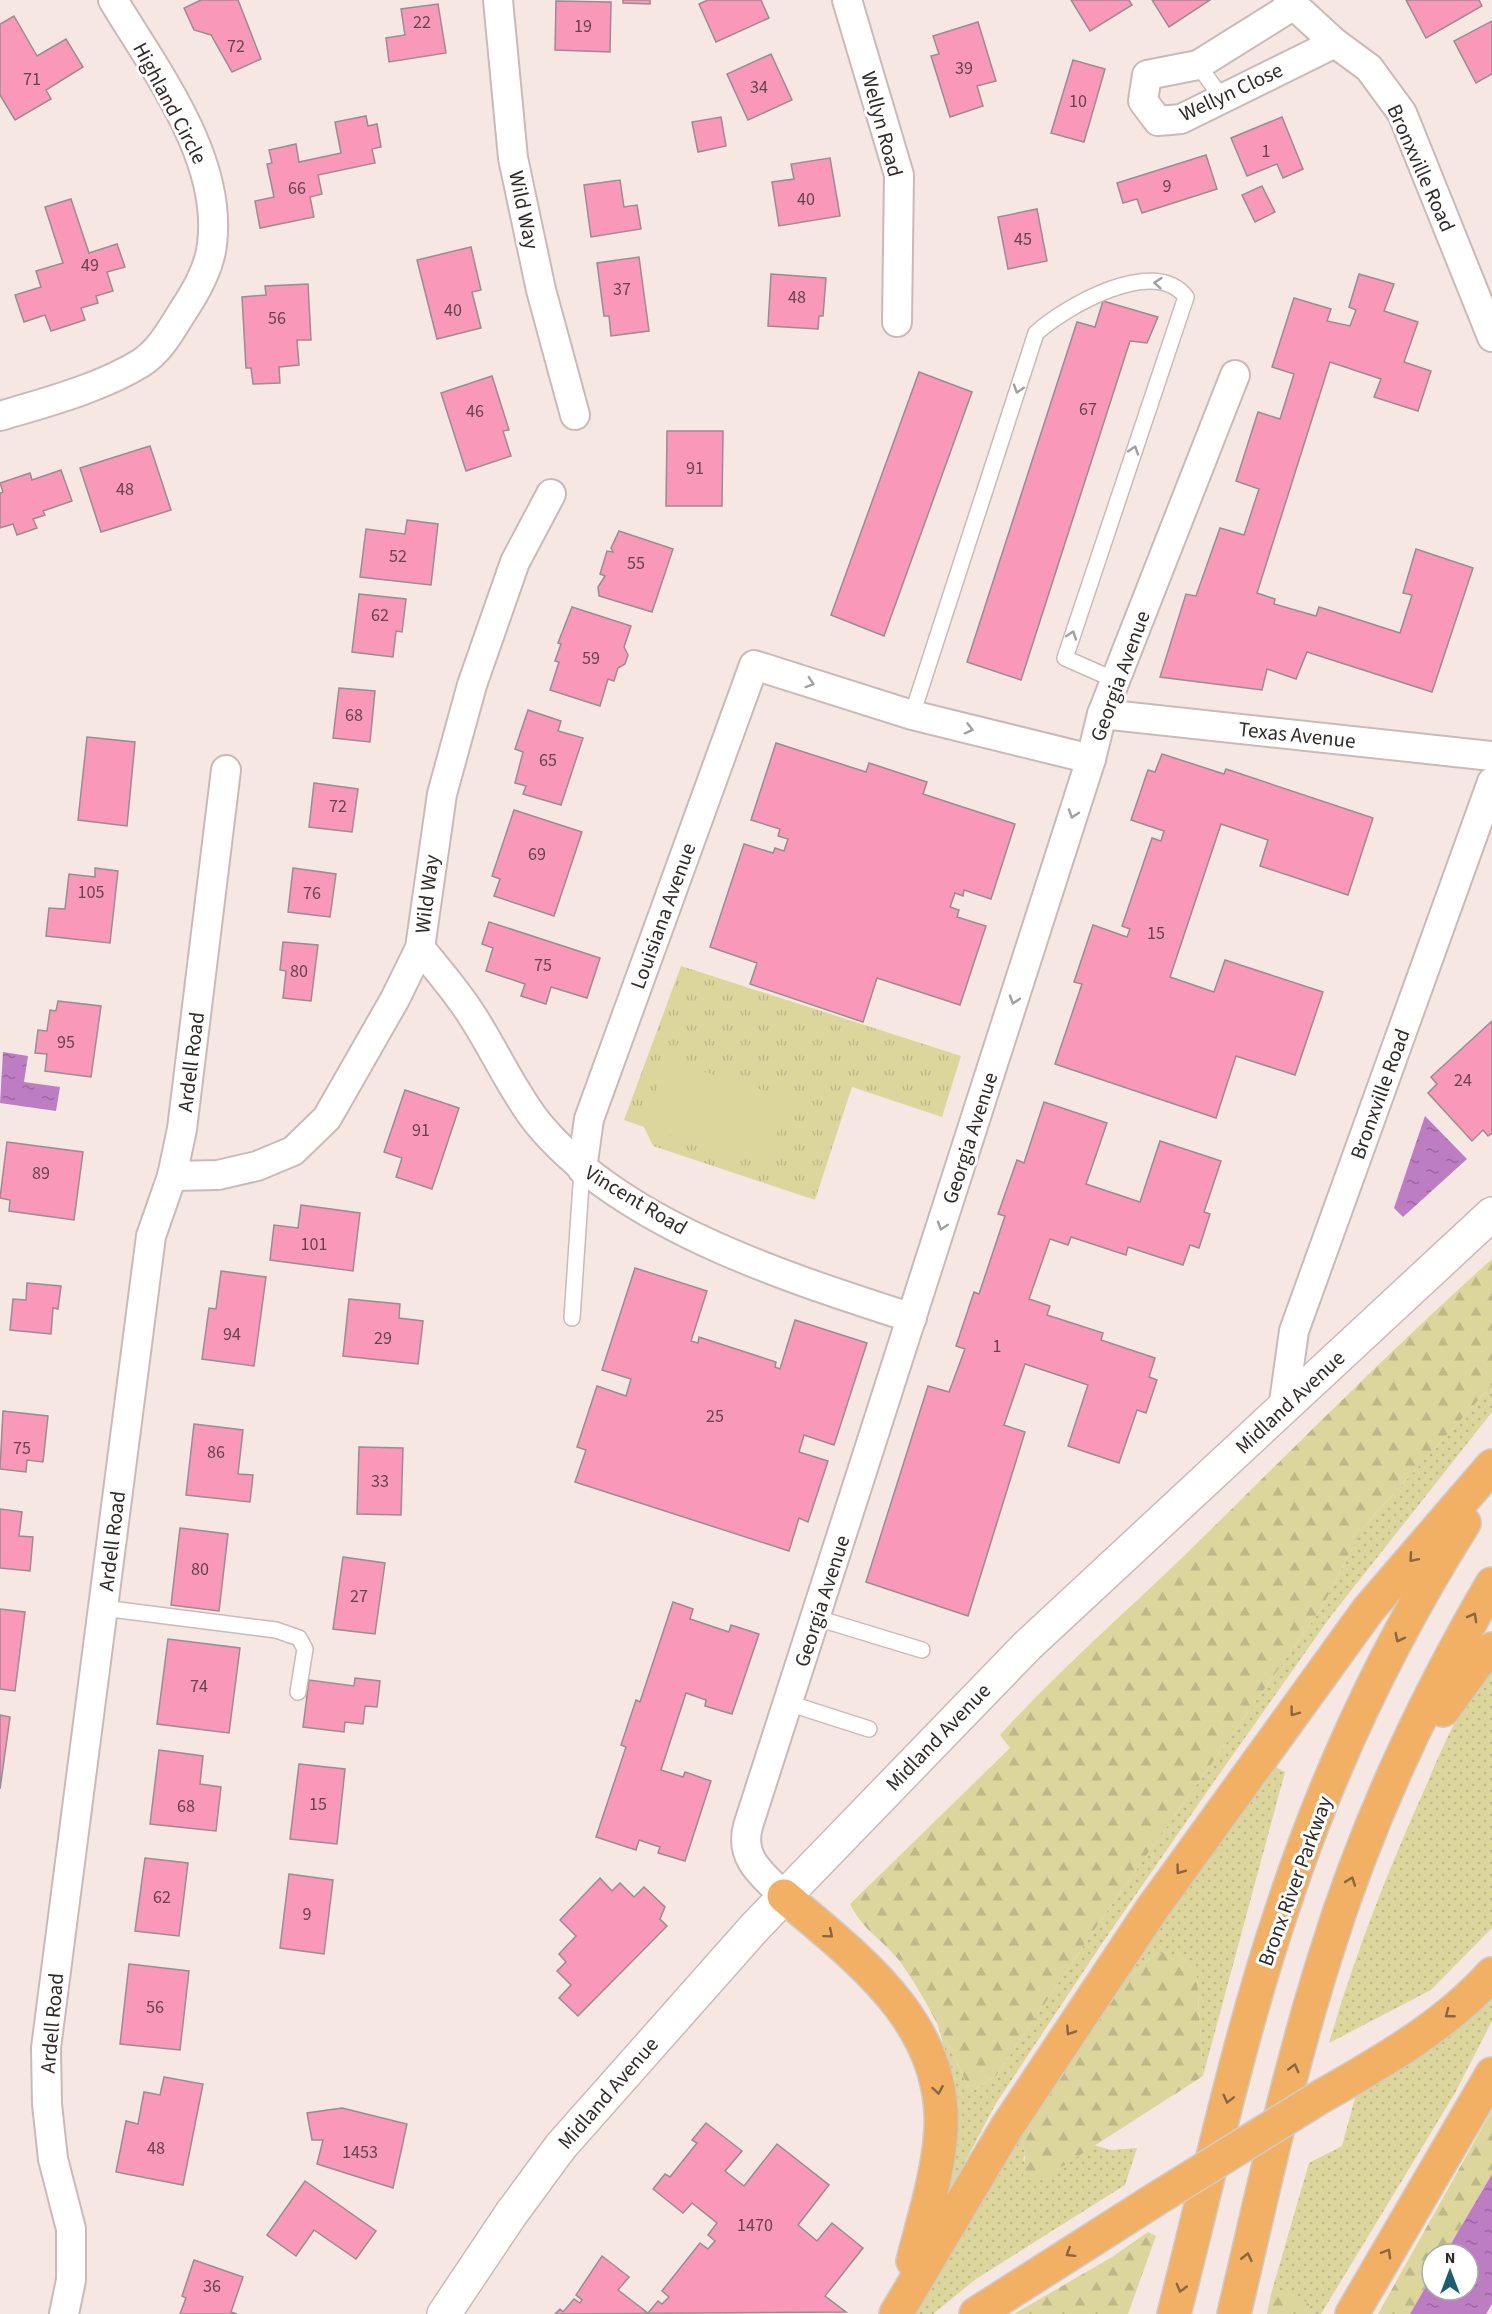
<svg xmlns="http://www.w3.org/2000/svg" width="1492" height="2314" font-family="'Source Sans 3',sans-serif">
<defs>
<pattern id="grass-dots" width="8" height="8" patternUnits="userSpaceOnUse" patternTransform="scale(1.5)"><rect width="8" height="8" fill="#dcd69d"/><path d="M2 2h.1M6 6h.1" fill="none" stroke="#bdb887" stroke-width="1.8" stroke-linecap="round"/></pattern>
<pattern id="forest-firs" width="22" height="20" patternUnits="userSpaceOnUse" patternTransform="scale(1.5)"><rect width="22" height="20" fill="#dcd69d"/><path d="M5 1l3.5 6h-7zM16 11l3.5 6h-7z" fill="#bdb887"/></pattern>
<pattern id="park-tufts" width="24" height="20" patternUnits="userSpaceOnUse" patternTransform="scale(1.5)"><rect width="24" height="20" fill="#dcd69d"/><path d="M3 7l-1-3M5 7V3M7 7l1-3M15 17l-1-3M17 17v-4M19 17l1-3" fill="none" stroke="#bdb887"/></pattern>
<pattern id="water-ripples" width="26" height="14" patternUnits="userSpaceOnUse" patternTransform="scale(1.5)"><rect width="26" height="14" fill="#bd7dc3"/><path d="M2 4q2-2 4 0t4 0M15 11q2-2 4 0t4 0" fill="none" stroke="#9a679e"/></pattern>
</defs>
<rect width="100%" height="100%" fill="#f7e7e3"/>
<g fill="url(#grass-dots)">
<path d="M1492,1385V1412L1331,1616L1220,1773L1101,1945L995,2105L952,2187L946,2184C965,2118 955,2085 937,2022L971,2092L996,2076L1107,1911L1321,1609L1362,1529Z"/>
<path d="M1492,1671V1928L1431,1990L1329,2043C1355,1954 1388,1870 1426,1786C1443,1747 1461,1700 1492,1671Z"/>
<path d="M1274,1766L1285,1772L1203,2076L1197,1977L1158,1952L1123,1982L1174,1903Z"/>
<path d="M1492,1993V2021L1455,2093L1321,2314H1311L1309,2304L1271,2294L1309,2163L1342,2146L1357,2090Z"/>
<path d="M1021,2133L1025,2155L1023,2160L1038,2182L1094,2145L1111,2150L1137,2148L1125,2185L976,2279L933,2314H915Z"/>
</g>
<g fill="url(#forest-firs)">
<path d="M1492,1259V1385L1362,1529L1321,1609L1107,1911L996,2076L971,2092C950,2048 929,2003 901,1963C884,1940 864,1932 850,1904L1010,1748L1000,1735C1059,1670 1125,1613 1188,1552C1289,1453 1387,1353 1492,1259Z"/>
<path d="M1158,1952L1187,1958L1197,1977L1203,2076L1038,2182L1023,2178L1025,2155L1021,2133L1123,1982Z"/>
<path d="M1492,2110V2174L1445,2254H1432V2276L1410,2314H1378Z"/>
<path d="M1148,2232L1156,2236L1128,2314H1014L1112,2257Z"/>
<path d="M1292,2293L1309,2304L1311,2314H1267L1271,2294Z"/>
</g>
<path fill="url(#park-tufts)" d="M681,966L961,1056L942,1117L852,1087L815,1200L653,1146L644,1127L624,1120Z"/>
<path fill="#dcd69d" d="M666,1060L788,1098L766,1166L644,1127Z"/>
<g fill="url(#water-ripples)">
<path d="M3,1052L28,1056L24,1082L60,1087L56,1111L0,1103Z"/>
<path d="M1425,1116L1467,1159L1403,1217L1394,1208Z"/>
<path d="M1492,2174V2304L1486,2314H1410L1432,2276V2290H1468V2254H1445Z"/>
</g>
<g fill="#f998b9" stroke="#9a8c90" stroke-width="1.5">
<path d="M201,0H238L261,59L232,72L211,35L194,30L184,8Z"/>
<path d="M623,0H650V4L623,3Z"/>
<path d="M708,0H761L769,18L716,42L699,4Z"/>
<path d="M1071,0H1129L1132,5L1090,31Z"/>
<path d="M1152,0H1210L1169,27Z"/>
<path d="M1406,0H1479L1482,6L1426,38Z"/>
<path d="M556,1L611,2L610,52L555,50Z"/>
<path d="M438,4L446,53L389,62L386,38L405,35L401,9Z"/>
<path d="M14,16L37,56L66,39L83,67L46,90L51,99L15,120L0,95V24Z"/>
<path d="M1492,21V74L1476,83L1454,41Z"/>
<path d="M978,22L996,81L977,86L983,106L950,117L931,56L939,54L933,36Z"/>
<path d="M771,54L792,100L748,120L727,74Z"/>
<path d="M1073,60L1105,69L1084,142L1051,133Z"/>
<path d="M366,116L368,126L377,124L381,147L372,149L375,163L318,175L322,194L310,197L314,217L260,228L255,201L274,197L267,164L272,163L269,150L296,144L299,162L341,153L335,122Z"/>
<path d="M721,117L726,146L698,152L692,122Z"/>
<path d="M1282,117L1303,169L1283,178L1277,164L1247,176L1231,138Z"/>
<path d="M1206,155L1217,189L1142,213L1137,199L1123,203L1117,183Z"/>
<path d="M830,158L840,216L779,226L772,182L794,179L791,164Z"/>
<path d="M620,180L624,207L637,205L641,229L591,237L584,185Z"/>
<path d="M1262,186L1275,212L1255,222L1242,195Z"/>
<path d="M71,199L89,253L117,244L125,267L107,272L113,291L96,296L98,303L81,308L85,320L51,331L45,315L24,322L15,295L41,287L36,271L63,263L45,207Z"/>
<path d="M1037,209L1047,261L1008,269L998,217Z"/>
<path d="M471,247L481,290L472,292L481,328L437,339L417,260Z"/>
<path d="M639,257L649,331L611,336L609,316H604L597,263Z"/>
<path d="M771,274L826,278L823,316H819L818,329L768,326Z"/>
<path d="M1359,274L1394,284L1384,311L1418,322L1404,362L1431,371L1418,411L1374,397L1381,379L1330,362L1257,593L1275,599L1274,604L1316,616L1319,607L1400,633L1412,595L1403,593L1416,549L1473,568L1432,692L1307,652L1296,679L1267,669L1262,690L1160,677L1186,594L1196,596L1220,528L1244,535L1259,489L1236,481L1258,412L1280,419L1294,374L1272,367L1294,298L1331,309L1327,321L1350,326L1356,310L1349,307Z"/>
<path d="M308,284L311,340H297L299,365L279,367L280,383L253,384L251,368H246L242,297L266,295L265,286Z"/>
<path d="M1103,301L1158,317L1147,343L1130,341L1021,680L967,662L1077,322L1095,327Z"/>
<path d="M919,372L972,392L884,636L831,615Z"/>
<path d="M492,376L509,430L503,431L511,456L466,471L441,393Z"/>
<path d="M667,431H723L722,506H666Z"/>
<path d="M150,446L171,510L101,532L80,468Z"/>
<path d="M61,470L72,501L43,511L45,515L33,519L37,528L17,535L13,524L0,528V493L3,492L0,483L30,473L32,480Z"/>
<path d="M407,520L438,524L431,585L360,577L366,529L405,534Z"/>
<path d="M619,531L673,549L652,612L599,596L598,587L605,576L600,574L607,551L613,552L611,548Z"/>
<path d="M359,594L406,599L402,632L396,631L393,657L352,652Z"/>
<path d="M572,607L631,626L624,647L628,655L625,664L618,668L614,681L608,679L600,706L550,690L559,662L555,661L561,644L558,643Z"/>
<path d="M339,688L375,691L370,742L333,738Z"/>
<path d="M528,710L561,721L558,731L583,738L561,805L523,794L526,786L515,783L523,752L515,749Z"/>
<path d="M87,737L135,742L127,826L78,820Z"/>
<path d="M776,743L866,772L869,763L927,782L923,794L1015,824L991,899L964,890L963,896L955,893L950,907L959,910L957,917L986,926L960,1005L877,978L863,1022L750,984L757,963L710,947L744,844L773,853L775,848L784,851L788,839L778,836L780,829L751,820Z"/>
<path d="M1162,754L1224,774L1226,769L1373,818L1348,895L1260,866L1268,840L1221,824L1170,977L1214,992L1225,960L1323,992L1295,1075L1236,1056L1216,1118L1055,1064L1082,984L1074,982L1093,925L1127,937L1130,929L1122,926L1152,838L1161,841L1164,831L1131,820L1148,770L1155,772Z"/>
<path d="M314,783L358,789L352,832L309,827Z"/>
<path d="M514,810L582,832L554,916L494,896L500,879L492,876Z"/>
<path d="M95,868L118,871L110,943L46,936L49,908L65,909L69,874L95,877Z"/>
<path d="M293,868L336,874L330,917L288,912Z"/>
<path d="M489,922L600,958L587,998L551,987L546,1004L521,996L525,984L486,971L493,948L482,944Z"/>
<path d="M283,942L318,945L311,1001L283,998L286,971L280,970Z"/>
<path d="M58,1001L101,1006L91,1077L45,1071L47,1054L35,1053L38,1030L47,1031L50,1010L56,1011Z"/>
<path d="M1492,1021V1133L1488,1136L1483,1130L1472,1141L1428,1093L1437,1084L1431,1077Z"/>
<path d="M405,1090L459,1108L432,1189L396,1177L402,1158L384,1152Z"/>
<path d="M1044,1102L1107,1123L1086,1184L1140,1202L1160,1141L1221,1161L1204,1212L1210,1214L1199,1248L1190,1245L1183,1265L1128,1247L1126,1255L1071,1237L1068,1245L1050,1239L1029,1299L1050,1306L1047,1315L1103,1333L1101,1340L1155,1358L1149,1377L1157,1380L1146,1413L1137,1410L1119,1463L1068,1446L1088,1385L1025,1364L1004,1425L1025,1432L968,1616L866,1582L928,1386L949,1392L965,1349L956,1346L974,1292L979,1294L1005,1216L998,1214L1017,1160L1024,1163Z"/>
<path d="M7,1142L83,1152L74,1220L9,1211L10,1200L0,1198Z"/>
<path d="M301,1205L360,1213L353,1271L270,1260L274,1225L298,1228Z"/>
<path d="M635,1268L707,1291L691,1341L698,1343L699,1337L776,1362L775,1367L780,1369L795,1320L867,1343L834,1445L804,1435L799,1452L828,1461L808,1522L799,1518L789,1551L575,1482L586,1450L577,1447L597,1386L626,1396L631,1379L602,1370Z"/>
<path d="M221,1271L266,1277L254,1366L202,1359L209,1308L216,1309Z"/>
<path d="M27,1283L61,1286L58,1309L53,1308L51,1334L10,1330L13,1299L26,1300Z"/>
<path d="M349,1299L400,1304L399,1318L423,1321L418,1364L343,1356Z"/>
<path d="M3,1411L48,1416L43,1462L27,1460L26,1472L0,1469Z"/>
<path d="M194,1424L243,1430L238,1474L253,1475L250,1502L186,1495Z"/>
<path d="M359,1447L403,1448L401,1515L357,1514Z"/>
<path d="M0,1509L22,1512L19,1536L33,1537L30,1571L0,1568Z"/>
<path d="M180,1528L228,1534L219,1611L171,1605Z"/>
<path d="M343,1557L385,1563L375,1634L333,1629Z"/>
<path d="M673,1602L693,1609L690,1619L729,1632L731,1625L759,1634L732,1714L705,1706L706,1700L686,1693L661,1770L683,1777L685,1772L711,1781L685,1861L658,1853L660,1847L639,1840L636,1850L596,1837L626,1747L621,1745L636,1700L640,1702Z"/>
<path d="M0,1609L25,1612L15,1691L0,1689Z"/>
<path d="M168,1639L240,1648L229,1733L157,1724Z"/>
<path d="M355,1678L380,1681L377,1707L365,1706L363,1724L345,1722L344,1732L303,1727L309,1680L354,1686Z"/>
<path d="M0,1715L10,1717L0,1789Z"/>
<path d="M159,1750L203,1756L200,1784L221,1787L216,1831L150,1824Z"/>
<path d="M299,1764L345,1769L337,1844L290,1839Z"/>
<path d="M145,1858L188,1863L179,1936L135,1931Z"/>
<path d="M289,1874L333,1880L324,1954L280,1948Z"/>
<path d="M600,1878L612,1891L620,1883L634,1897L644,1887L665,1907L660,1919L667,1926L578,2016L559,1998L571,1985L557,1971L566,1962L559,1954L576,1936L560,1920Z"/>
<path d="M129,1964L189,1971L180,2050L120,2044Z"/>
<path d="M164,2077L203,2084L183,2185L116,2172L126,2121L138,2124L144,2092L160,2095Z"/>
<path d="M342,2108L407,2124L393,2188L317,2164L323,2140H312L307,2113Z"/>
<path d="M706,2123L742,2151L725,2171L744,2186L777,2144L829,2185L798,2225L817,2241L832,2223L863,2248L825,2296L846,2312L555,2314L560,2309L563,2312L574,2299L580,2303L582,2300L576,2295L602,2256L629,2277L618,2290L648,2313L658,2301L662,2304L669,2297L662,2291L700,2243L708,2249L715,2241L708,2235L717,2223L692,2203L683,2213L653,2189L665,2174L670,2177L697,2143L692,2140Z"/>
<path d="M305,2181L376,2231L356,2259L314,2230L296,2256L267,2235Z"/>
<path d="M194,2260L243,2277L231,2312L237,2314H180L186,2298L182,2296Z"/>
</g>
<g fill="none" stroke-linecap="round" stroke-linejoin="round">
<g stroke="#c9bab7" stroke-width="18">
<g id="lane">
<path d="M1198,65L1222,98"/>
<path d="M912,715L1036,333C1065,307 1154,255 1186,297L1065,658L1115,680"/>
<path d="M572,1318L582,1169"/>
<path d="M103,1608L276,1630L299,1638L305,1649L298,1692"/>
<path d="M817,1618L922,1650"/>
<path d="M788,1703L869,1729"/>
</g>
</g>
<g stroke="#c9bab7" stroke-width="32">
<g id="street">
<path d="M498,0L513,158L541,290L575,415"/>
<path d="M847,0L899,175L897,322"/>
<path d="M1288,0L1335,43L1369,68L1402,113L1492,337"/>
<path d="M1294,5L1198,65L1147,75L1143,101L1158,121L1181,119L1335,43"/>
<path d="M0,416C44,403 101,388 141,363C160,351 171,330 183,311C195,293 210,266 212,244C223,158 155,70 113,0"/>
<path d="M1102,714L1492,756"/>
<path d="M420,948C439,971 458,993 473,1017C495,1051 512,1090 537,1122C621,1226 789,1278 912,1318"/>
<path d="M582,1169L589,1119L754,665L912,715L1091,759"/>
<path d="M172,1176L218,1175L257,1166L293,1151L327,1118L395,999L420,948L442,794L472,685L515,562L551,494"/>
<path d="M1283,1409L1294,1331L1492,782"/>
<path d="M784,1896C763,1875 739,1859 748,1826L1091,759L1102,714L1235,375"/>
<path d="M64,2314L71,2280V2229L53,2159L47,2104L46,2048L151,1236L172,1176L182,1129L226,770"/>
</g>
</g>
<g stroke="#c9bab7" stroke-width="36">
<path id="secondary" d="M444,2314L511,2214L561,2146L756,1926L1027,1646L1492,1214"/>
</g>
<g stroke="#cdcccc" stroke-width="36">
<g id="highway">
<path d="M1443,1710L1478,1662L1492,1649"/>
<path d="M784,1896C857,1958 947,2023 941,2131C938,2175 924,2218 913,2261"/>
<path d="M1322,2096C1382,2062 1445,2026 1492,1974"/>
<path d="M896,2314L1007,2127L1152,1909L1368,1610L1492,1466"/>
<path d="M976,2314L1153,2201"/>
<path d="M1174,2314C1209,2178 1238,2040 1283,1907C1327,1773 1389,1642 1464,1523"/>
<path d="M1234,2314C1262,2195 1288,2074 1325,1957C1365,1827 1423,1702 1492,1584"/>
<path d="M1352,2314L1492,2074"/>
</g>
</g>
<use href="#lane" stroke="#fff" stroke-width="15"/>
<use href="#street" stroke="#fff" stroke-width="28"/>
<use href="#secondary" stroke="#fff" stroke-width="33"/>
<use href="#highway" stroke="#f2b065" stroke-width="33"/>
<g stroke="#cdcccc" stroke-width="36" stroke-linecap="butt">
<path id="highway-bridge" d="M1153,2201L1322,2096"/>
</g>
<use href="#highway-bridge" stroke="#f2b065" stroke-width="33"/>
</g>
<defs><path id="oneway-chevron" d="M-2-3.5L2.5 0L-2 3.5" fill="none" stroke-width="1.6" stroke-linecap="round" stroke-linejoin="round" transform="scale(1.5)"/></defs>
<g stroke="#a29f9f">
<use href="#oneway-chevron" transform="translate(1158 283) rotate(-175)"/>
<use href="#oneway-chevron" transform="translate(1018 389) rotate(108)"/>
<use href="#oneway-chevron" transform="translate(1134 450) rotate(-72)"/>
<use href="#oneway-chevron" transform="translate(1072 635) rotate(-72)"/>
<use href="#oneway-chevron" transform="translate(810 683) rotate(18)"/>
<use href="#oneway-chevron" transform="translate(969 729) rotate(14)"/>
<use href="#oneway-chevron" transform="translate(1073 814) rotate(108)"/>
<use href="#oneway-chevron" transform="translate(1014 1000) rotate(108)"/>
<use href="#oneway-chevron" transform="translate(942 1226) rotate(108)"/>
</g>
<g stroke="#876644">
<use href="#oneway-chevron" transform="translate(1413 1558) rotate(131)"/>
<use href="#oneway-chevron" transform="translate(1473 1617) rotate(-61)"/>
<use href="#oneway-chevron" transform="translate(1399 1638) rotate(117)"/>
<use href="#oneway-chevron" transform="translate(1294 1712) rotate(126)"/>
<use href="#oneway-chevron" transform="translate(1180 1870) rotate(126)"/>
<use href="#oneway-chevron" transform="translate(1351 1881) rotate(-70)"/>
<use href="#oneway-chevron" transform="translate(829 1934) rotate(40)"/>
<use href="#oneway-chevron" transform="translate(1449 2014) rotate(142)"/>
<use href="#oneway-chevron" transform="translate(1070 2031) rotate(123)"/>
<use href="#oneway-chevron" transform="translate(1294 2068) rotate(-75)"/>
<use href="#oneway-chevron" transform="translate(938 2090) rotate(80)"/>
<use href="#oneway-chevron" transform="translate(1228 2099) rotate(104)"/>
<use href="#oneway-chevron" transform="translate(1070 2253) rotate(148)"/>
<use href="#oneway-chevron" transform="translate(1387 2253) rotate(-60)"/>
<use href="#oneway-chevron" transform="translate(1247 2257) rotate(-77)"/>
<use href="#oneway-chevron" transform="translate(1181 2288) rotate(105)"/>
</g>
<g text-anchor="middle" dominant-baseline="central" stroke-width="6" stroke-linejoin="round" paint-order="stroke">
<g font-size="18" fill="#62464d">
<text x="422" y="22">22</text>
<text x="583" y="26">19</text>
<text x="236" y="46">72</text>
<text x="964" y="68">39</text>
<text x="32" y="79">71</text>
<text x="759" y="87">34</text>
<text x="1078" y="101">10</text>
<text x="1266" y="151">1</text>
<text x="1167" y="186">9</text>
<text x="297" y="188">66</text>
<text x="806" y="199">40</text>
<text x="1023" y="239">45</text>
<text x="90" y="265">49</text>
<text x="622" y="289">37</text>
<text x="797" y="297">48</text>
<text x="453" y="310">40</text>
<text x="277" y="318">56</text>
<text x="1088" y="409">67</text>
<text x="475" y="411">46</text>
<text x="695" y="468">91</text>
<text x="125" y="489">48</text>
<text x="398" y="556">52</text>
<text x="636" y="563">55</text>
<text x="380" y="615">62</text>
<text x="591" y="658">59</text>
<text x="354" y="715">68</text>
<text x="548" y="760">65</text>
<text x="338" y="806">72</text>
<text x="537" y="854">69</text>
<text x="91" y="892">105</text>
<text x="312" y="893">76</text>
<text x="1156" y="933">15</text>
<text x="543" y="965">75</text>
<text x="299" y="971">80</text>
<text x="66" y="1042">95</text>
<text x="1463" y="1080">24</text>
<text x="421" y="1130">91</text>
<text x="41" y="1173">89</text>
<text x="314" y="1244">101</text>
<text x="232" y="1334">94</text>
<text x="383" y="1338">29</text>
<text x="997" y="1346">1</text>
<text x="715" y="1416">25</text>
<text x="22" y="1448">75</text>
<text x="216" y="1452">86</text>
<text x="380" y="1481">33</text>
<text x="200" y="1569">80</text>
<text x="359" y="1596">27</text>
<text x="199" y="1686">74</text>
<text x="318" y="1804">15</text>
<text x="186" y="1806">68</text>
<text x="162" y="1897">62</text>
<text x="307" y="1914">9</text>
<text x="155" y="2007">56</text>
<text x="156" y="2148">48</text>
<text x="360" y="2152">1453</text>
<text x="755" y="2225">1470</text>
<text x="212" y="2286">36</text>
</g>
<g font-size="21" fill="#302a29" stroke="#fff">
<text transform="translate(1231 92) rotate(-25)">Wellyn Close</text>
<text transform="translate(170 103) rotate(62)">Highland Circle</text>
<text transform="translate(882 124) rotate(75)">Wellyn Road</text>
<text transform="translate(1421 168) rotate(66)">Bronxville Road</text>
<text transform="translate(524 210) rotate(78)">Wild Way</text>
<text transform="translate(1120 676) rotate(-70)">Georgia Avenue</text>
<text transform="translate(1297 735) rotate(6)">Texas Avenue</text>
<text transform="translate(427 894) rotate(-83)">Wild Way</text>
<text transform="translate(663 916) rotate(-70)">Louisiana Avenue</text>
<text transform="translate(191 1062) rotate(-83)">Ardell Road</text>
<text transform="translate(1380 1094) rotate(-70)">Bronxville Road</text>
<text transform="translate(970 1138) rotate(-72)">Georgia Avenue</text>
<text transform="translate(636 1200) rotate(31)">Vincent Road</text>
<text transform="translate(1290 1402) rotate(-43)">Midland Avenue</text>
<text transform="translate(112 1541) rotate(-83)">Ardell Road</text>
<text transform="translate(822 1601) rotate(-72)">Georgia Avenue</text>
<text transform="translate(938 1737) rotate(-46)">Midland Avenue</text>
<text transform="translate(1295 1881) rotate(-70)">Bronx River Parkway</text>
<text transform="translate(52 2023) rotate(-85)">Ardell Road</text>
<text transform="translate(608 2093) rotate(-49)">Midland Avenue</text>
</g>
</g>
<g transform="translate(1450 2272)"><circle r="28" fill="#ffffff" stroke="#acaaa9" stroke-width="1.5"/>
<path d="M0-4.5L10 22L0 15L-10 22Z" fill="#1a5f71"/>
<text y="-9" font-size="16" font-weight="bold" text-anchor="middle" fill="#302a29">N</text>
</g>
</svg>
